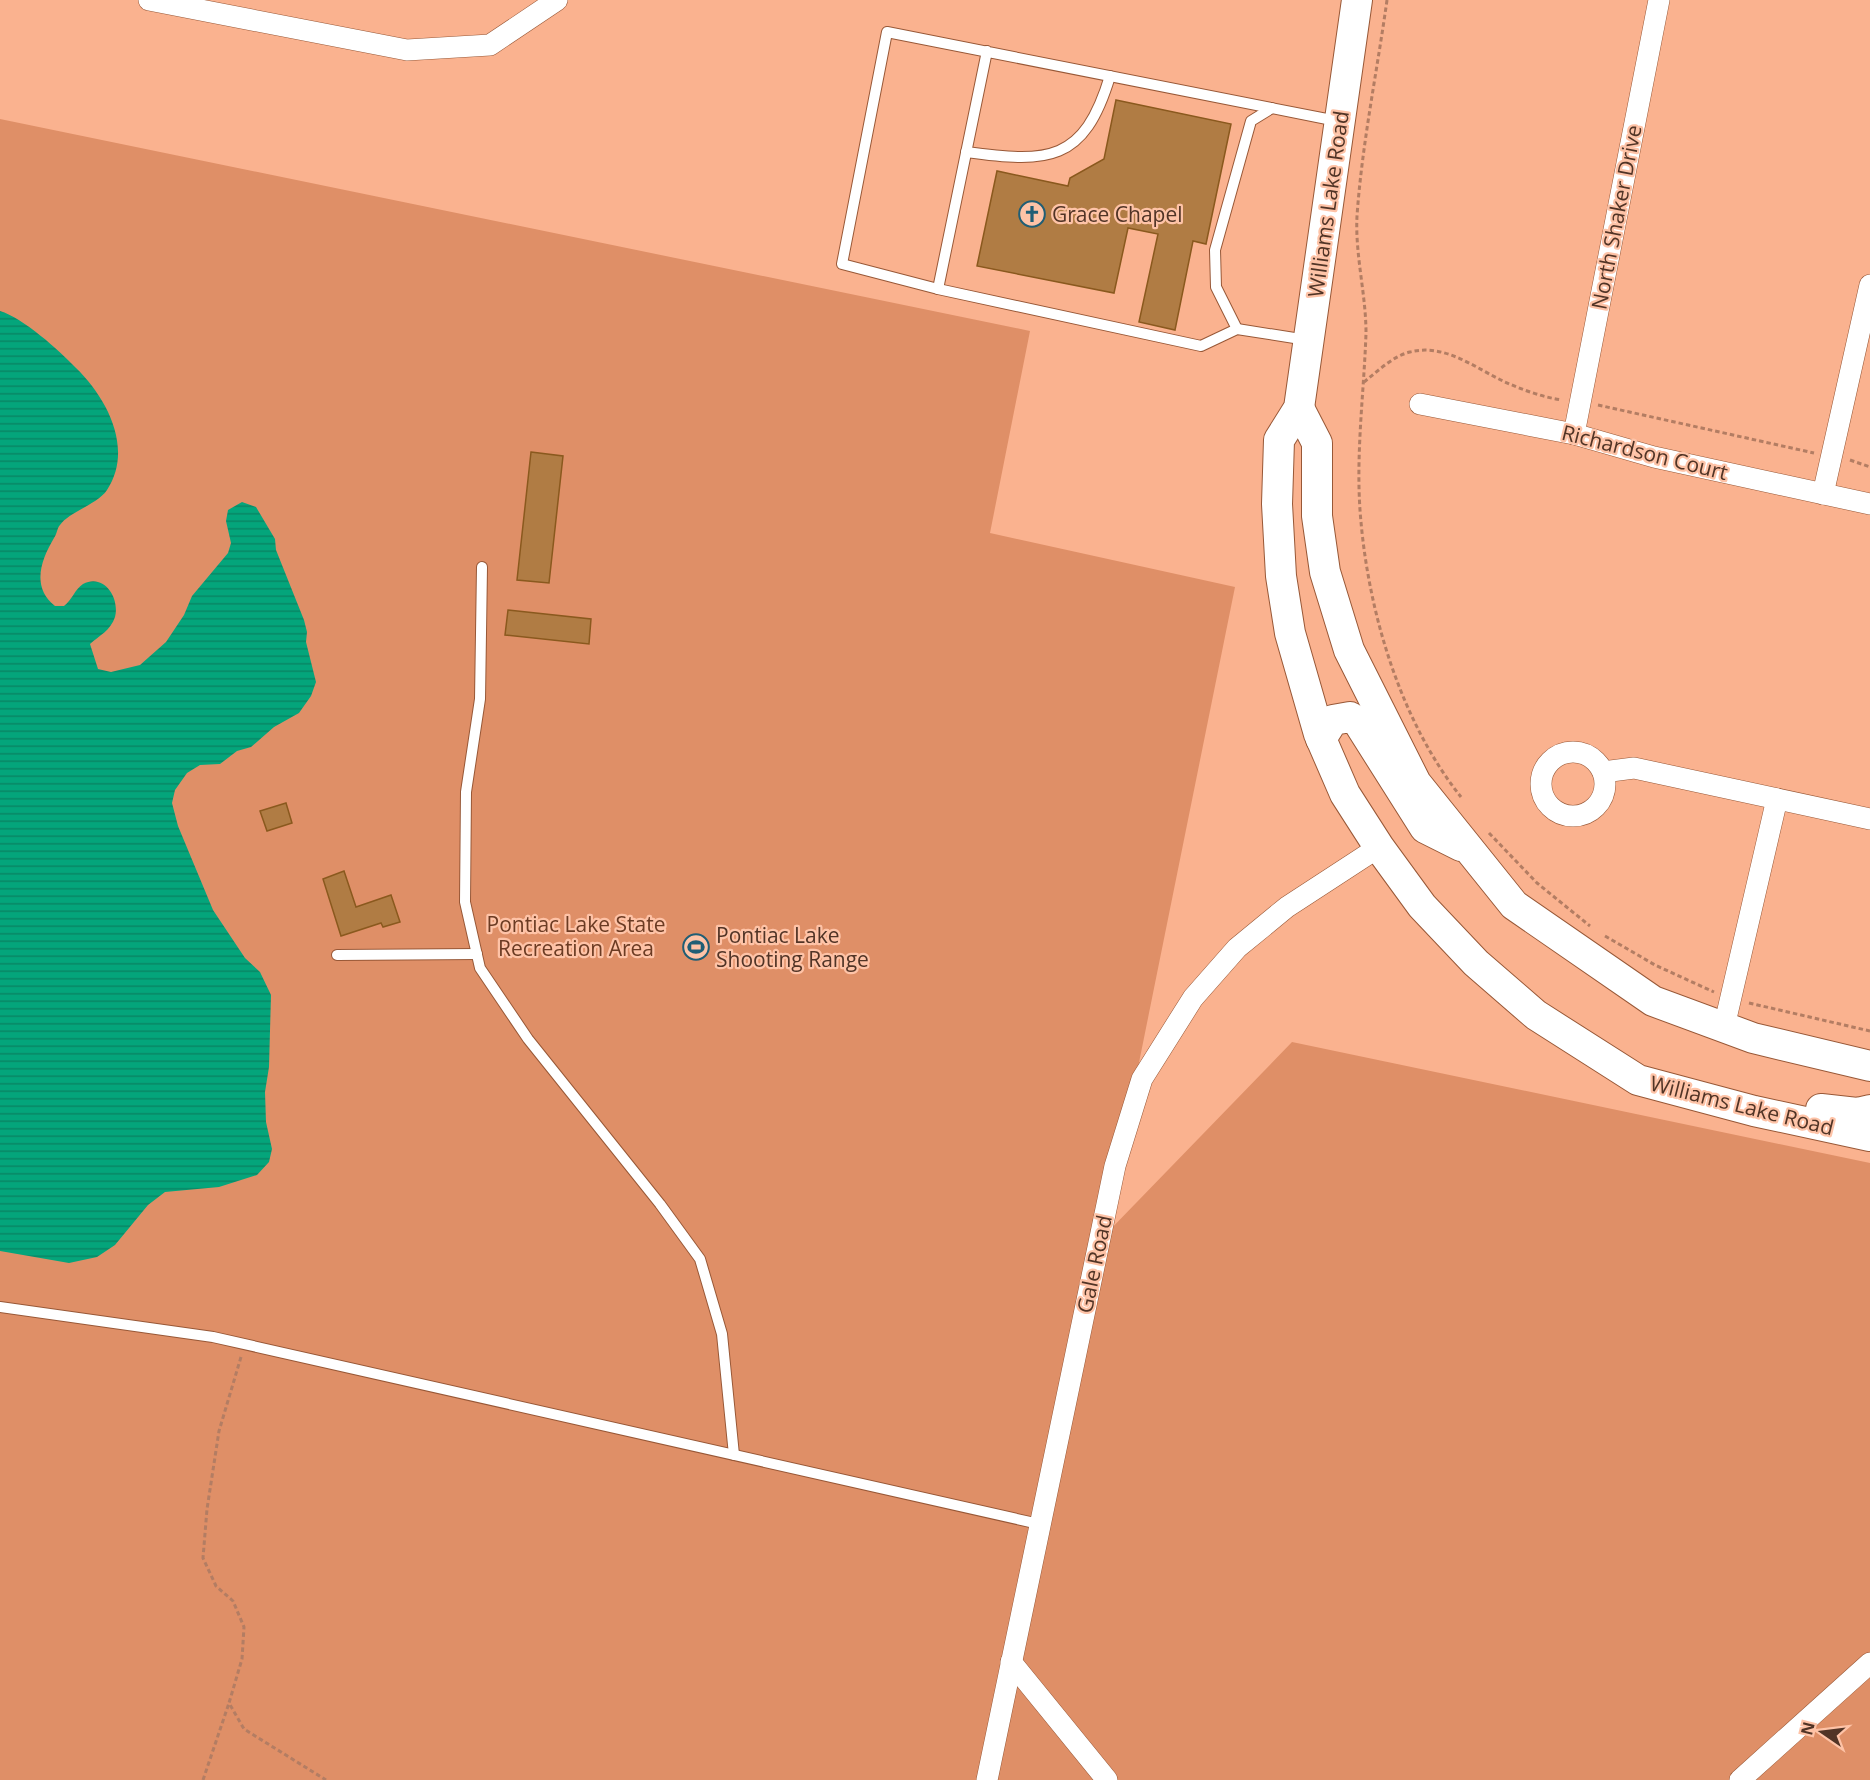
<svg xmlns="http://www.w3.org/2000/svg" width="1870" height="1780" font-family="'Open Sans',sans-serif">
<defs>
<pattern id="water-rules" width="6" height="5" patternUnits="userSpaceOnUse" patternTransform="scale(1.5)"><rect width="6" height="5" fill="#04a57b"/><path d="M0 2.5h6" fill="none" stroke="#088765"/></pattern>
</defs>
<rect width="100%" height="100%" fill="#fab28f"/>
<path fill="#df8f67" d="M0,119L1030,331L990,533L1235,587L1104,1236L1292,1042L1870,1163V1780H0Z"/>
<path fill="url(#water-rules)" d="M0,311C23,318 59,350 76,368C107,398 134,449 107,490C98,504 69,512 60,525C57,528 57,534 54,538C41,560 31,587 55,606H64C72,600 75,589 83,584C104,573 120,598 115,617C111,630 99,636 90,644L98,669L111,672L140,665L166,642L184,615L192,596L228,553L231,543L226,521L228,510L242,502L256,507L275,539L276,550L304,620L307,632L306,642L316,682L311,696L299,713L274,727L251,747L237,751L220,764L200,765L187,773L175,790L172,803L178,826L213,910L245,958L260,972L271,995L269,1067L265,1092L266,1122L272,1149L269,1162L257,1175L219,1187L165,1192L148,1205L115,1245L97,1257L69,1263L0,1251Z"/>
<g fill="#b07c44" stroke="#8a591e" stroke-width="1.5">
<path d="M1116,100L1231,124L1206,244L1193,241L1175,330L1139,322L1158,234L1128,228L1114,293L977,266L997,171L1068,186L1070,178L1104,159Z"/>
<path d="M531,452L563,456L549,583L517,580Z"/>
<path d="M508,610L591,619L589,644L505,635Z"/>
<path d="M286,803L292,823L267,831L260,811Z"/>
<path d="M344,871L356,907L391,895L400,922L383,927L381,923L341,936L323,879Z"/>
</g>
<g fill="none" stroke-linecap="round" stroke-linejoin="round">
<g stroke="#985837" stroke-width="12">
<g id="service">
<path d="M987,51L938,289L842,264L887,32L1337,121"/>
<path d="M966,152C1048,163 1084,163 1110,76"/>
<path d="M938,289L1201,346L1237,329L1307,340"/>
<path d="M1237,329L1216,287L1215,250L1251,121L1272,108"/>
<path d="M482,567L480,699L466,792L465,902L480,968L528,1039L660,1204L700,1259L722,1334L734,1455"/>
<path d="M337,955L477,954"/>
<path d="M0,1307L213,1337L1039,1524"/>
</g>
</g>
<g stroke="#985837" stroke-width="22">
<g id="minor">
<path d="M149,0L407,50L490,45L557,0"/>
<path d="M1420,404L1574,434L1654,457L1870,504"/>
<path d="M1574,434L1659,0"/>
<path d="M1823,494L1870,285"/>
<circle cx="1573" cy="784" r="32"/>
<path d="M1603,772L1634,768L1870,819"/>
<path d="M1724,1027L1777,799"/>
<path d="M1011,1662L1107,1780"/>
<path d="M987,1780L1115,1166L1142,1079L1193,998L1237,948L1287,907L1379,847"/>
<path d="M1740,1780L1870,1663"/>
</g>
</g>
<g stroke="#985837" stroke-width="32">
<g id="secondary">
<path d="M1357,0L1299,408L1279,440L1277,504L1281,576L1290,633L1319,734L1345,794L1379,847L1422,906L1476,963L1536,1015L1638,1080L1754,1111L1870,1136"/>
<path d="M1299,408L1317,443V516L1325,572L1349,650L1416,783L1514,905L1653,1001L1753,1038L1870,1066"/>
<path d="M1321,739L1333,720L1350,717L1358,722L1425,828L1461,846"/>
<path d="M1821,1109L1857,1113L1870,1110"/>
</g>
</g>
<g stroke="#b37d63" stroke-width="3" stroke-dasharray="4.5 3" stroke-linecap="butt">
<path d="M1387,0C1377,72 1362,144 1357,216C1355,255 1366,294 1366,333C1364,392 1356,451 1360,510C1367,608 1399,719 1461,797"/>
<path d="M1364,382C1378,371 1393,356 1410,352C1445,343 1475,368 1505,382C1523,390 1542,397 1562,400"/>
<path d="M1598,405L1814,453"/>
<path d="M1850,460L1870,467"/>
<path d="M1489,833L1537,883L1590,926"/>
<path d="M1605,936L1655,965L1714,992"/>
<path d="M1749,1003L1870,1031"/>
<path d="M241,1357L219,1431L207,1509L203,1558L216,1586L233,1601L244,1627L242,1659L229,1703L244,1729L326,1780"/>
<path d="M203,1780L229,1703"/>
</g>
<use href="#service" stroke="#fff" stroke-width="10"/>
<use href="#minor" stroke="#fff" stroke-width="21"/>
<use href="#secondary" stroke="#fff" stroke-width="30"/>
</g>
<defs>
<g id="church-ring" transform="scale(1.35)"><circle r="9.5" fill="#fec3a7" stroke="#205e75" stroke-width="1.5"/><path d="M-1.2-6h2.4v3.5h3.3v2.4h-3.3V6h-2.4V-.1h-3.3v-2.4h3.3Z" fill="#205e75"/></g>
<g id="stadium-ring" transform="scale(1.35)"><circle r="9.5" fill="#fec3a7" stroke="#205e75" stroke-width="1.5"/><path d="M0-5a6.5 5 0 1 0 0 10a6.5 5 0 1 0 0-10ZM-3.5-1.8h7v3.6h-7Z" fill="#205e75"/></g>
</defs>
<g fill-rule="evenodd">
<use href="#church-ring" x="1032" y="214"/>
<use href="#stadium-ring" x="696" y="947"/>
</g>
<g text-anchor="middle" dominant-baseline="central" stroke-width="4.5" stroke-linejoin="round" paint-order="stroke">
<g font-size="21" fill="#513426" stroke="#fec3a7">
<text transform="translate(1328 204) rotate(-82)">Williams Lake Road</text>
<text transform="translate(1616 217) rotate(-79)">North Shaker Drive</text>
<text transform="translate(1645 452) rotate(14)">Richardson Court</text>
<text transform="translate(1742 1105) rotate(14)">Williams Lake Road</text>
<text transform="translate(1094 1264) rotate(-78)">Gale Road</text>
</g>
<g font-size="21" fill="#513426" stroke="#fec3a7" text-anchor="start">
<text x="1052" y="214">Grace Chapel</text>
<text x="716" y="935">Pontiac Lake<tspan x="716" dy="24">Shooting Range</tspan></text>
</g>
<g font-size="21" fill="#6b3b23" stroke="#fec3a7">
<text x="576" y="924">Pontiac Lake State<tspan x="576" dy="24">Recreation Area</tspan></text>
</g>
</g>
<g transform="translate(1822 1732) rotate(284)" stroke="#fec3a7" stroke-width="4.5" paint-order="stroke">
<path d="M0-4.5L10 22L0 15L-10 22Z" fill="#513426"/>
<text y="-9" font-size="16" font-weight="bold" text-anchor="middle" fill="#513426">N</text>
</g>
</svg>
